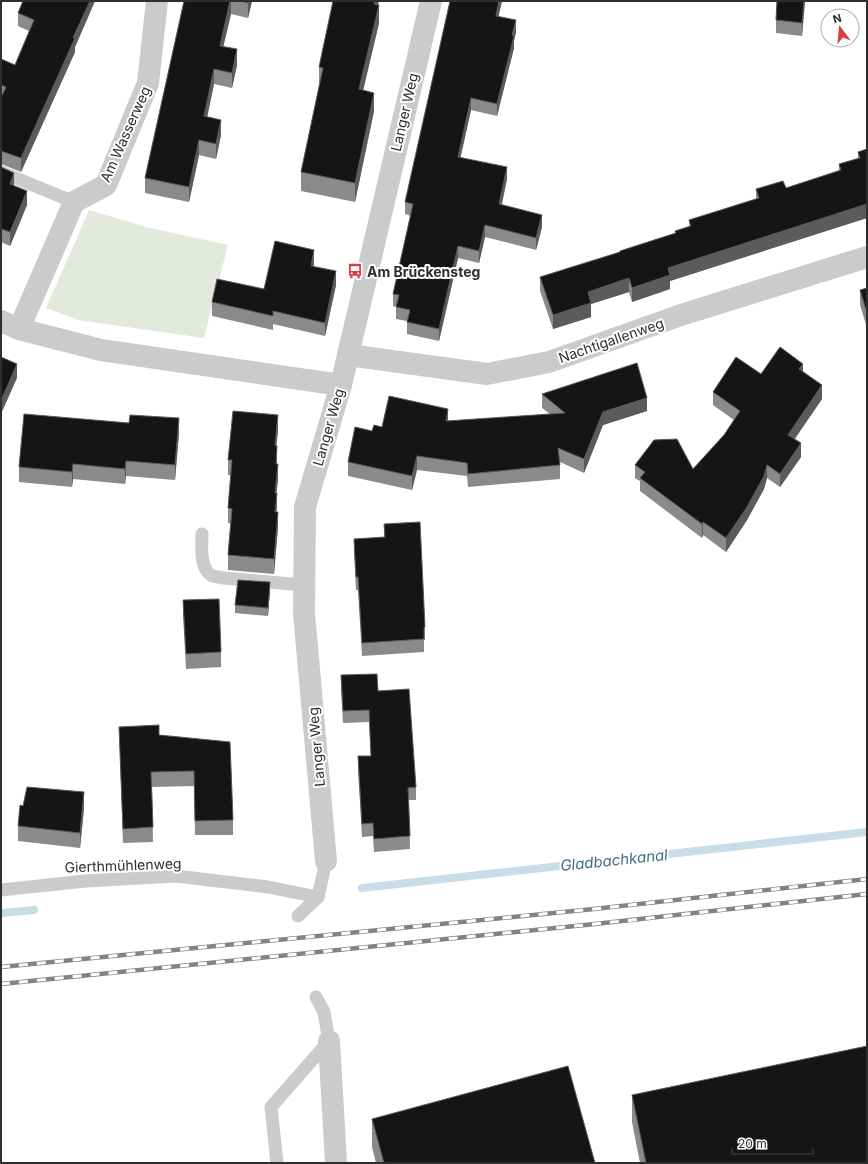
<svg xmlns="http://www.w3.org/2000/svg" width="868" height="1164" font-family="Inter,sans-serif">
<rect width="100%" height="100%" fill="#fff"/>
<path fill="#e3eadd" d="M89,210L150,228L228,245L204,338L78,320L46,308Z"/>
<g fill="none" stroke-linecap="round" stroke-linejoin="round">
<g stroke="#cadce8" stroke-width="8">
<path d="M362,888L867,832"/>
<path d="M1,913L34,910"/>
</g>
<g stroke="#cbcbcb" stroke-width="13">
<path d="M1,172L74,202"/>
<path d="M202,534C202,545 199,567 211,575C214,577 220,577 223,578L304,585"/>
<path d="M1,890L85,881L176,876L268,887L318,897"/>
<path d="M298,916L318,897L326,861"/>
<path d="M277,1163L271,1107L329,1041L324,1012L316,997"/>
</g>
<g stroke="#cbcbcb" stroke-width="22">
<path d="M1,321L19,329L101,350L341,385"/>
<path d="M19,329L74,202L106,185L148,83L157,1"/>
<path d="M348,355L487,374L549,362L681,315L867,257"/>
<path d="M326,861L304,613L305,507L341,385L431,1"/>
<path d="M329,1041L336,1163"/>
</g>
<g stroke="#838383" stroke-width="4.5">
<g id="rail">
<path d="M1,967L594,909L867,879"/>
<path d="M1,984L595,924L867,894"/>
</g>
</g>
<use href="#rail" stroke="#fff" stroke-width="3" stroke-dasharray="9" stroke-linecap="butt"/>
</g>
<g fill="#8a8a8a">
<path d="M23,1H95L75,47V52L21,172L1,164V59L15,65L29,31L18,26V13Z"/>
<path d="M184,1H252L248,18L231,14L223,46L237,65L232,88L214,84L207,117L221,135L216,159L199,155L189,202L145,193V178Z"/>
<path d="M502,1L498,17L516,32L514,41V48L497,116L471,110L460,158L507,179L502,204L542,227L536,250L485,237L479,263L458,258L439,341L407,334V321L396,319V307L393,306V294L411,216L405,214V202Z"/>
<path d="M712,1H724L723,2Z"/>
<path d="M777,1H805L802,36L776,33V20Z"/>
<path d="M378,5L379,23L363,90L374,111L355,202L301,191V172L319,85V67Z"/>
<path d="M867,149V218L670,281V289L632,302L629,292L591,304V317L553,329L540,291V277L620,253V251L675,233V231L689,226V220L756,199V189L786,188L839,171V164L858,158V152Z"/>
<path d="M1,167L27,205L10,246L1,242Z"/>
<path d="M314,264V266L336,285L325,336L273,324V330L212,316V302L264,289Z"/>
<path d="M867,288V328L860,305V290Z"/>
<path d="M803,371L822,399L795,439L801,457L780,487L767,478L764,489L747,520L726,552L703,535L702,538L640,491V481L635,478V465L693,469L724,435L734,420L713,405V392L761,374Z"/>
<path d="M542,394L647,411L603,425L584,473L560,462V479L468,487L467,476L417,470L412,490L348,476V462L372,431L382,427L550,414L542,408Z"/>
<path d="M278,430L276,446L278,479L276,493V512L278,527L274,574L228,570V555L231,523H228V508L231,475H228V460Z"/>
<path d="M179,433L175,480L126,476L125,484L73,479L72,487L19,482V467Z"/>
<path d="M384,524L425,627V640H424V652L362,656L358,590H356L354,552V539L384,537Z"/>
<path d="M270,590L268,616L235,613V605Z"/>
<path d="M183,600L221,652V667L186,669L183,615Z"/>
<path d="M341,675L378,691L416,787V800H409L410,849L374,852L373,836L362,837L358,769V756H371L369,722L343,723L341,688Z"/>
<path d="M119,727L159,735L230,742L233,820V835H195L194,786L152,787L153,842L123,843Z"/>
<path d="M84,808L80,848L18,841V826Z"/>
<path d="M632,1095L867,1163H640L632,1122Z"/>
<path d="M372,1119L595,1163H376L372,1147Z"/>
</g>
<g fill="#5b5b5b">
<path d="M90,1H95L75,47V52L21,172V158Z"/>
<path d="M230,1H231V14L220,61V46Z"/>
<path d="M248,1H252L248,18Z"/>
<path d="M375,1H379L374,22V4Z"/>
<path d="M499,1H502L496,28V16Z"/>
<path d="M804,1H805L802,36V23Z"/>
<path d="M379,5V23L359,108V89Z"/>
<path d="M516,20V32L514,41V48L497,116V104Z"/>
<path d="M237,49V65L232,88V73Z"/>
<path d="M214,69V84L204,132V116Z"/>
<path d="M374,93V111L355,202V183Z"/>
<path d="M471,98V110L458,169V157Z"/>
<path d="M221,120V135L216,159V144Z"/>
<path d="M199,140V155L189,202V187Z"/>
<path d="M507,167V179L499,216V204Z"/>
<path d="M14,173V186L10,184Z"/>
<path d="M27,191V205L10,246V232Z"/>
<path d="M867,204V218L670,281V289L632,302V288L668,268Z"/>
<path d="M542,215V227L536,250V238Z"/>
<path d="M485,225V237L479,263V251Z"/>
<path d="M458,246V258L439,341V329Z"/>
<path d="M314,250V264L311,279V266Z"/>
<path d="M336,271V285L325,336V323Z"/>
<path d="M629,278V292L591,304V317L553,329V315L588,292Z"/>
<path d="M17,364V378L1,414V401Z"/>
<path d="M803,364V377L799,369Z"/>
<path d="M822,385V399L788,448V435Z"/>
<path d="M647,398V411L603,425L584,473V459L603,412Z"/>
<path d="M448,409V423L446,421Z"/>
<path d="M278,415V430L275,460V445Z"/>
<path d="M179,418V433L175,480V465Z"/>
<path d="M801,443V457L780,487V474Z"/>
<path d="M277,446V461L276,479V464Z"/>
<path d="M417,456V470L412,490V476Z"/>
<path d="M126,461V476L125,484V469Z"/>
<path d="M73,464V479L72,487V472Z"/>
<path d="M278,464V479L275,508V493Z"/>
<path d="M767,465V478L764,489L747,520L726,552V538Z"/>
<path d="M277,493V508L275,527V512Z"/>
<path d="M278,512V527L274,574V559Z"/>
<path d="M703,522V535L702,538V524Z"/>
<path d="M270,582V590L268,616V608Z"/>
<path d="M84,792V808L80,848V833Z"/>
</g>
<g fill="#151515" stroke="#5b5b5b">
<path d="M23,1H90L73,38H75L21,158L1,151V97L6,87L1,85V59L15,65L34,20L18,13Z"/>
<path d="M184,1H230L220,46L237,49L232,73L214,69L204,116L221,120L216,144L199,140L189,187L145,178Z"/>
<path d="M241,1H248V3Z"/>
<path d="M333,1H375L374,4L379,5L359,89L374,93L355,183L301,172L323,68L319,67Z"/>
<path d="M450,1H499L496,16L516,20L512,35L514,36L497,104L471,98L458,157L507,167L499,204L542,215L536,238L485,225L479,251L458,246L439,329L407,322L410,310L396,307L399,295L393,294L413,204L405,202Z"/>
<path d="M777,1H804L802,23L776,20Z"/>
<path d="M867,149V204L668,268L670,275L632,288L629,278L588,292L591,303L553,315L540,277L620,252V251L676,233L675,231L691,226L689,220L759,198L756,189L783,181L786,188L841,170L839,164L860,158L858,152Z"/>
<path d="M1,167L14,173L10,184L27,191L10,232L1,229Z"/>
<path d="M275,241L314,250L311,266L336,271L325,323L273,311V316L212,302L217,279L264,289Z"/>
<path d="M867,288V313L860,290Z"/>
<path d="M780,347L803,364L799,369L822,385L788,435L801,443L780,474L767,465L764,476L747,507L726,538L703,522L702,524L640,478L645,472L635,465L654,440L677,439L693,469L724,435L740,411L713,392L736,357L761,374Z"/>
<path d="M1,357L17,364L1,401Z"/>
<path d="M637,363L647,398L603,412L584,459L558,448L560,465L468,474L467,463L417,456L412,476L348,462L355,427L372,431L374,425L382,427L389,396L448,409L446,421L565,413L542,394Z"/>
<path d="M233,411L278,415L275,445L277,446L276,464H278L275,493H277L275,512H278L274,559L228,555L232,509L228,508L232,460H228Z"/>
<path d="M24,414L129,423L130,415L179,418L175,465L126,461L125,469L73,464L72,472L19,467Z"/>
<path d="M420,522L425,627H424V639L362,643L358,577H356L354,539L385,537L384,524Z"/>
<path d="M238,580L270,582L268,608L235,605Z"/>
<path d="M219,599L221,652L186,654L183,600Z"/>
<path d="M377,674L378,691L409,689L416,787L408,788L410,836L374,839L373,823L362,824L358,756H371L369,710L343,711L341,675Z"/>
<path d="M159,725V735L230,742L233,820L195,821L194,771L151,772L153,827L123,829L119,727Z"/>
<path d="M27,787L84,792L80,833L18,826L20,805L23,806Z"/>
<path d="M867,1046V1163H646L632,1095Z"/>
<path d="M568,1066L595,1163H384L372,1119Z"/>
</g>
<defs>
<g id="bus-bare" transform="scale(1.2)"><path d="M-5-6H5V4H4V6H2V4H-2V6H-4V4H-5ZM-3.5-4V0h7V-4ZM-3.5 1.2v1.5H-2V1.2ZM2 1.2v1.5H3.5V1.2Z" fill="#d54048" stroke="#fff" stroke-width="2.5" paint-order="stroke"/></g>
</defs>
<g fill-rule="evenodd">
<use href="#bus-bare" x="355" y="271"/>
</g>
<g text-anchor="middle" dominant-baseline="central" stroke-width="4" stroke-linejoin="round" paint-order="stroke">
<g font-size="14" fill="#2e2e2e" stroke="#fff">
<text transform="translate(404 112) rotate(-77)">Langer Weg</text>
<text transform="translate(125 134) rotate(-66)">Am Wasserweg</text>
<text transform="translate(611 340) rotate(-19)">Nachtigallenweg</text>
<text transform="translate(328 427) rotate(-74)">Langer Weg</text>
<text transform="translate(316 747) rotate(-95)">Langer Weg</text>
<text transform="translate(123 865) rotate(-2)">Gierthmühlenweg</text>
</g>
<g font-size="14" font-weight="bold" fill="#2e2e2e" stroke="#fff" text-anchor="start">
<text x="367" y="271">Am Brückensteg</text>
</g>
<g font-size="15" font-style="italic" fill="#436c88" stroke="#fff">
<text transform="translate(614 860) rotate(-6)">Gladbachkanal</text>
</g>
</g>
<rect width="868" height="1164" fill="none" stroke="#2e2e2e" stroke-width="4"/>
<g transform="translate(840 28) rotate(344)"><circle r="19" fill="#ffffff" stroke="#ababab"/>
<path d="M0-3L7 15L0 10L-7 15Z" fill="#d54048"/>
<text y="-6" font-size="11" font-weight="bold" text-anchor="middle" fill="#2e2e2e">N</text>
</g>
<path d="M732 1148v6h81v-6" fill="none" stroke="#2e2e2e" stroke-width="2"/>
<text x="738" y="1148" font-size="12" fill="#2e2e2e" stroke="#ffffff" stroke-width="3" paint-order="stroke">20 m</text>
</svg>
